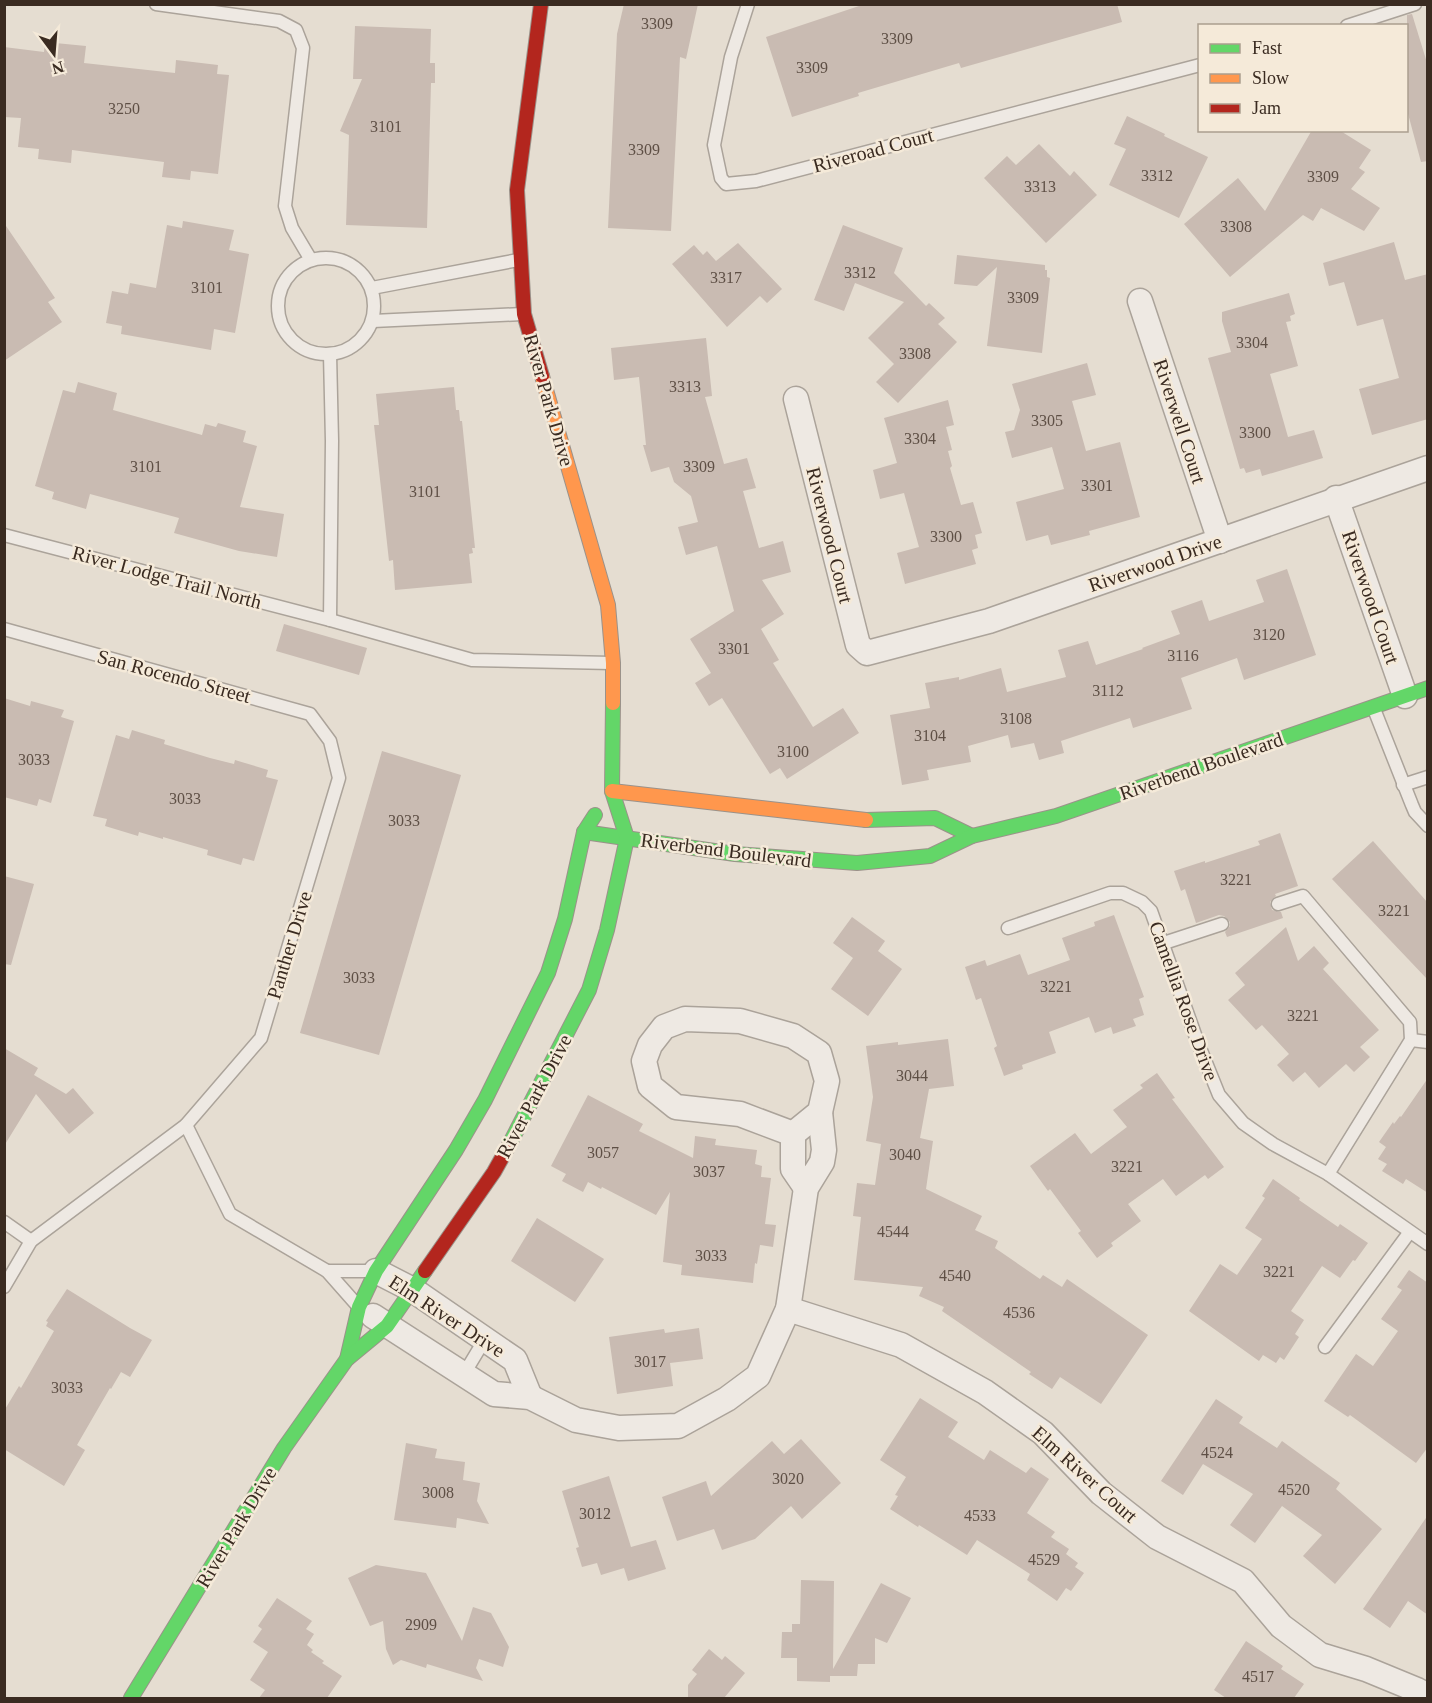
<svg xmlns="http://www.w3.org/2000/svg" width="1432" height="1703" font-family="Georgia,serif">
<rect width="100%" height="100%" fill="#e5ddd1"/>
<g fill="#c9bbb2">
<path d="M624,4H698L686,59L680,57L671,231L608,228L617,34Z"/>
<path d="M865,4H1117L1122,22L961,68L959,63L858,93L859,96L792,117L766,37Z"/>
<path d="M1412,14L1428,66V161L1421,162L1407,110V15Z"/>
<path d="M355,26L431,29L430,63H435V83H431L427,228L346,225L349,135L340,131L362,79H353Z"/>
<path d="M45,42L86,46L84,63L175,73L176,60L218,65L217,74L229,75L218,174L191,171L190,180L162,177L164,162L72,150L71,163L38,159L39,149L18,147L21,118L4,117V47L44,52Z"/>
<path d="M1127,116L1165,134L1164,136L1208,157L1179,218L1109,185L1126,149L1114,144Z"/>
<path d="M1312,130H1339L1371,150L1359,168L1365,172L1351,189L1380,208L1364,231L1321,208L1313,221L1303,215L1230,277L1184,224L1238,178L1265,211Z"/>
<path d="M1039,144L1070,176L1074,171L1097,195L1046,243L984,178L1007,156L1016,165Z"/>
<path d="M183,221L234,230L229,250L249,254L235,333L214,329L211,350L121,334L122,326L106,323L112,291L128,294L130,283L156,288L167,225L182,228Z"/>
<path d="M4,223L55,298L48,302L62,322L4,361Z"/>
<path d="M843,225L903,248L894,273L926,306L929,303L945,318L938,324L957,342L898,403L876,382L894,364L868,338L904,302L855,283L844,311L814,300Z"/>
<path d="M1394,242L1405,280L1428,274V419L1372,435L1359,389L1399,378L1383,319L1357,326L1344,282L1329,286L1323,263Z"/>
<path d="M738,243L782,289L767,303L760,296L727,327L672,264L694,245L703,255L707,251L716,261Z"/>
<path d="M957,255L1045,265V270H1047V277L1050,278L1042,353L987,346L997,267L977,286L954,284Z"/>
<path d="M1289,293L1295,314L1290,316L1291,321L1286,322L1298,366L1270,374L1288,437L1314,430L1323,458L1262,476L1260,469L1246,473L1244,468L1240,469L1208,358L1231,352L1222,321V312Z"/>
<path d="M706,338L712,396L705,397L724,464L747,458L756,488L743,491L759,548L783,541L791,572L762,580L784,614L761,629L779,660L773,663L813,727L843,708L859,733L787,779L780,768L770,774L722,698L709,706L695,683L711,673L690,639L734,611L717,546L686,555L678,527L698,522L691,496L674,482L669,467L651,472L643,445H646L639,377L614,380L611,348Z"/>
<path d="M1087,363L1096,395L1072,401L1086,451L1120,442L1140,517L1089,531L1090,535L1051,545L1048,535L1026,541L1016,502L1064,489L1052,447L1012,458L1005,432L1014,430L1020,410L1012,384Z"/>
<path d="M78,382L117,393L113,410L202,435L205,424L216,427L218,423L246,431L243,442L257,446L240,507L284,514L277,557L239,551L174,533L179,518L90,494L86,509L52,499L54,492L35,486L63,390L75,393Z"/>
<path d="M454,387L456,410H459L460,421H462L475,548H472L473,553L469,554L472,583L395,590L393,560L389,561L374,425H379L376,394Z"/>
<path d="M948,400L954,425L946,427L952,450L948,451L952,466L950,468L961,505L973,502L982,533L975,535L978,548L972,550L976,564L905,584L897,553L919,547L904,493L880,499L873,470L897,463L884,418Z"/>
<path d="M1287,569L1316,655L1244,680L1237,658L1181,678L1192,709L1133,728L1130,718L1061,741L1064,753L1039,760L1034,743L1011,748L1008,735L968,746L971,762L927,770L929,780L902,785L890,715L930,708L925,683L959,677V680L1001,668L1007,692L1066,677L1058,650L1088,641L1096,665L1143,649L1142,648L1180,634L1171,611L1202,600L1209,621L1264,602L1256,580Z"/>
<path d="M284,624L367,648L359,675L276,651Z"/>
<path d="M4,698L30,706L31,701L64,710L61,717L74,721L51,803L39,799L37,806L4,797Z"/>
<path d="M132,730L165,740L164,744L210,758L234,764L235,760L268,770L266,777L278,780L254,861L243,858L241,865L207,855L208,850L163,837V839L139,832L138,836L105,826L107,819L93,816L116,735L129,739Z"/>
<path d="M382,751L461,775L379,1055L300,1033Z"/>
<path d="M1280,833L1298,886L1275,894L1276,896L1270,902L1272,910L1281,912L1283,918L1227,937L1225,932L1230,926V922L1224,916L1219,915L1196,923L1185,889L1181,891L1174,871L1205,861V863L1260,845L1258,841Z"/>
<path d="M1373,841L1428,903V980L1332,879Z"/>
<path d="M4,876L34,884L11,965L4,964Z"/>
<path d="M1114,915L1144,997L1139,999L1144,1015L1133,1019L1136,1026L1113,1034L1111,1027L1095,1033L1089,1017L1049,1032L1056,1053L1022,1065L1023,1069L1004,1076L994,1048L997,1046L981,998L976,1000L965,967L985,960L987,966L1020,954L1028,975L1070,960L1062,938L1095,926L1094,922Z"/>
<path d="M852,917L885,941L878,951L902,969L868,1016L831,989L853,958L833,943Z"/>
<path d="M1286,927L1298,961L1314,946L1329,963L1323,969L1379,1030L1360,1047L1370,1057L1354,1072L1346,1064L1319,1088L1305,1072L1293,1082L1277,1065L1289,1054L1262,1025L1256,1030L1228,1000L1245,985L1235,973Z"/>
<path d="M948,1039L954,1086L929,1089L920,1138L933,1141L926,1189L982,1216L975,1230L998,1241L995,1248L1040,1279L1043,1275L1062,1287L1067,1279L1148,1335L1101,1404L1060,1377L1052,1389L1029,1374L1031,1372L942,1311L944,1307L919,1296L923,1287L854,1280L861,1217L853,1216L857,1183L875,1185L881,1144L866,1141L873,1097L866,1046L898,1042V1045Z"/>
<path d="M4,1048L38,1068L34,1075L66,1094L73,1088L94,1113L69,1134L36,1094L4,1146Z"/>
<path d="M1157,1073L1175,1098L1172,1099L1224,1167L1208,1179L1205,1175L1176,1196L1163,1179L1128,1204L1141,1221L1111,1243L1113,1246L1097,1258L1078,1233L1081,1231L1050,1189L1048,1191L1030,1166L1075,1133L1091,1154L1127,1127L1113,1110L1143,1088L1140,1085Z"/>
<path d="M1428,1078V1193L1406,1179L1403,1184L1382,1171L1387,1164L1378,1159L1386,1147L1379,1142L1393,1122L1394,1124L1400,1116L1401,1117Z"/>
<path d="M588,1095L643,1124L639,1131L693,1158L695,1136L716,1139L715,1145L757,1150L755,1164L762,1166L761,1177L771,1178L765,1224L776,1225L773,1247L760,1245L757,1264L755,1263L753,1283L681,1275L682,1265L663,1262L670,1192L656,1215L602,1187L601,1189L588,1182L583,1192L562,1181L566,1174L551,1166Z"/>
<path d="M1273,1179L1300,1198L1299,1200L1338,1227L1340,1224L1368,1243L1355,1261L1353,1260L1340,1278L1322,1266L1291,1311L1304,1320L1295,1334L1299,1337L1284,1360L1280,1357L1276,1363L1263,1355L1259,1361L1189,1311L1220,1264L1237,1275L1262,1239L1245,1228L1265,1198L1262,1196Z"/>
<path d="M537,1218L604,1259L575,1302L511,1261Z"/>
<path d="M1409,1270L1428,1283V1447L1416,1463L1350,1415L1348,1417L1324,1401L1356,1354L1373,1366L1398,1331L1381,1319L1402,1290L1397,1287Z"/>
<path d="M67,1289L130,1328L152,1340L130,1377L121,1372L111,1389L110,1388L77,1445L85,1450L64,1486L4,1449V1411L19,1386L21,1388L54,1331L46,1326L48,1322L46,1321Z"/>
<path d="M699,1328L703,1359L670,1363L673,1386L617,1394L609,1337L664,1329L665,1333Z"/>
<path d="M920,1398L958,1422L948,1437L984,1460L990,1450L1026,1473L1031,1467L1049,1479L1027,1513L1055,1532L1051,1537L1069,1549L1066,1554L1078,1563L1075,1567L1084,1573L1071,1591L1066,1588L1057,1601L1027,1580L1030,1574L977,1540L967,1555L919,1525L918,1527L890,1509L898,1496L895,1495L906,1477L880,1460Z"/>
<path d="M1216,1399L1243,1417L1239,1423L1277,1448L1282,1441L1340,1483L1336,1489L1382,1529L1335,1584L1303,1556L1322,1535L1282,1506L1255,1543L1230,1525L1253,1494L1203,1464L1183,1495L1161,1481Z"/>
<path d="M801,1439L841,1483L802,1519L791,1506L755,1539L722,1550L714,1529L677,1541L662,1497L706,1481L711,1496L772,1441L784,1454Z"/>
<path d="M406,1443L437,1449L435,1458L465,1462L463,1480L480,1483L477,1501L489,1524L457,1518L456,1528L394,1520Z"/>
<path d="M609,1476L631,1547L656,1540L666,1569L628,1581L624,1568L601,1575L597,1563L582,1567L576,1548L579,1547L562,1491Z"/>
<path d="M1428,1515V1615L1408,1601L1390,1628L1363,1609Z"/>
<path d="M376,1565L426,1573L462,1641L473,1607L491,1613L509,1647L503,1667L479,1659L476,1668L483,1681L427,1664L426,1668L401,1660L393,1665L386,1649L383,1621L370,1626L348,1578Z"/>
<path d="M801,1580L834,1581L833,1669L881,1583L911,1598L887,1643L875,1638V1664H858L857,1676H830V1682L797,1681V1658H781L782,1632H792V1624H800Z"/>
<path d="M277,1598L312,1621L306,1629L314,1634L307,1645L313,1650L311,1652L324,1661L322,1663L342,1676L327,1698H259L265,1690L250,1680L268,1652L253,1642L262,1629L258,1626Z"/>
<path d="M1246,1641L1283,1666L1281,1669L1304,1684L1294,1698H1226L1214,1690Z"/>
<path d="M709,1649L722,1660L725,1656L745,1673L724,1698H688V1685L697,1674L692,1670Z"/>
</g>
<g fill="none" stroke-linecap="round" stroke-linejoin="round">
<g stroke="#aba39a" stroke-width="15">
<g id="lane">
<path d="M156,4L279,21L296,30L303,48L285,206L292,228L311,260"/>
<path d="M748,4L731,57L714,145L721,178L726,184L756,181L1200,65"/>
<path d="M1347,26L1415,4"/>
<circle cx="326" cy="306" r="48"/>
<path d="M372,288L518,260"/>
<path d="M373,321L522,314"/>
<path d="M4,535L330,620L472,660L611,663"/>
<path d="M330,620L332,441L330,354"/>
<path d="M4,629L310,714L330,741L339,778L261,1038L186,1125L31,1241L4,1287"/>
<path d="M1374,709L1412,805L1415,812L1428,826"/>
<path d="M1403,785L1428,777"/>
<path d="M1278,904L1303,896L1410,1022L1411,1040L1328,1174"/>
<path d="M1008,928L1110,893H1123L1142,902L1151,911L1198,1043L1219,1095L1243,1123L1273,1144L1328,1174L1428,1244"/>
<path d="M1164,943L1222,924"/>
<path d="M1411,1040L1428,1042"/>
<path d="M186,1125L230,1214L327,1271L357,1305"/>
<path d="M4,1222L31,1241"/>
<path d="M327,1271H374"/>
<path d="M1325,1347L1409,1233"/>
<path d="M464,1374L485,1339"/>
</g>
</g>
<g stroke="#aba39a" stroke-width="27">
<g id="street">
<path d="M1140,301L1220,541"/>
<path d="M796,399L858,645L867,653L989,621L1428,468"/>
<path d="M1336,498L1405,696"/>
<path d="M685,1019L740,1021L793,1036L819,1053L827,1081L820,1112L793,1134L740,1114L676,1107L650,1086L644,1061L650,1045L664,1027Z"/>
<path d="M793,1134V1169L806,1188"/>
<path d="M376,1271L413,1290L515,1360L530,1397"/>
<path d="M788,1309L901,1345L985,1392L1043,1433L1101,1493L1157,1537L1243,1581L1281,1626L1320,1655L1366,1669L1417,1690L1428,1696"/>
<path d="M373,1316L494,1394L530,1397L576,1420L619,1428L678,1426L727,1399L758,1376L788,1309L806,1188L822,1162L824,1150L820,1112"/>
</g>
</g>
<g stroke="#9b928a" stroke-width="16">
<g id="fast">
<path d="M866,820L935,818L972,836"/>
<path d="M584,832L735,854L857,863L930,856L972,836L1056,816L1428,688"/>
<path d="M508,1147L589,990L607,930L627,838L612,791L613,703"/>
<path d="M347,1359L359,1307L376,1271L456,1150L485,1100L548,973L565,919L584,832L595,815"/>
<path d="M131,1698L284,1448L347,1359L387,1326L425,1271"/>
</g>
</g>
<g stroke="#9b928a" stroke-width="16">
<g id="slow">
<path d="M542,376L608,605L613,663V703"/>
<path d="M612,791L866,820"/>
</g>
</g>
<g stroke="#9b928a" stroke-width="16">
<g id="jam">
<path d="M541,4L517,190L524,314L542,376"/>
<path d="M425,1271L494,1172L508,1147"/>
</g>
</g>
<use href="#lane" stroke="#eee9e3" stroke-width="12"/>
<use href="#street" stroke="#eee9e3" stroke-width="24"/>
<use href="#fast" stroke="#63d668" stroke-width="14"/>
<use href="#slow" stroke="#ff974d" stroke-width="14"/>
<use href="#jam" stroke="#b3261e" stroke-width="14"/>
</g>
<g text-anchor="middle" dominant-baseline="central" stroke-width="5" stroke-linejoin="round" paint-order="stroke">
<g font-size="16" fill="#5e4f45">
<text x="657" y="23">3309</text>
<text x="897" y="38">3309</text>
<text x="812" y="67">3309</text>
<text x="124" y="108">3250</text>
<text x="386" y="126">3101</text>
<text x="644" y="149">3309</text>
<text x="1157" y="175">3312</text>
<text x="1323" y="176">3309</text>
<text x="1040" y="186">3313</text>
<text x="1236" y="226">3308</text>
<text x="860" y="272">3312</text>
<text x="726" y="277">3317</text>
<text x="207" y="287">3101</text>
<text x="1023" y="297">3309</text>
<text x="1252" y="342">3304</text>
<text x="915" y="353">3308</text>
<text x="685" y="386">3313</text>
<text x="1047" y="420">3305</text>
<text x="1255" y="432">3300</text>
<text x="920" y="438">3304</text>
<text x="146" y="466">3101</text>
<text x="699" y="466">3309</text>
<text x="1097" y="485">3301</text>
<text x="425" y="491">3101</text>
<text x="946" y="536">3300</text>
<text x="1269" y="634">3120</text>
<text x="734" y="648">3301</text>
<text x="1183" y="655">3116</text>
<text x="1108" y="690">3112</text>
<text x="1016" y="718">3108</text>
<text x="930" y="735">3104</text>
<text x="793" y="751">3100</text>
<text x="34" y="759">3033</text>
<text x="185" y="798">3033</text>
<text x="404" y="820">3033</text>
<text x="1236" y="879">3221</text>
<text x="1394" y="910">3221</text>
<text x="359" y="977">3033</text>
<text x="1056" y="986">3221</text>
<text x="1303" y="1015">3221</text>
<text x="912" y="1075">3044</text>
<text x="603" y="1152">3057</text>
<text x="905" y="1154">3040</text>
<text x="1127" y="1166">3221</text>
<text x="709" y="1171">3037</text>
<text x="893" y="1231">4544</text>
<text x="711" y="1255">3033</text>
<text x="1279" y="1271">3221</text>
<text x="955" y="1275">4540</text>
<text x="1019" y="1312">4536</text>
<text x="650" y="1361">3017</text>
<text x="67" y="1387">3033</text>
<text x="1217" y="1452">4524</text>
<text x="788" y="1478">3020</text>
<text x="1294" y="1489">4520</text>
<text x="438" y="1492">3008</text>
<text x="595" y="1513">3012</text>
<text x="980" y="1515">4533</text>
<text x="1044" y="1559">4529</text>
<text x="421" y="1624">2909</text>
<text x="1258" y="1676">4517</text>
</g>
<g font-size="20" fill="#3a2b21" stroke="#f5ead9">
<text transform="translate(873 150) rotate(-15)">Riveroad Court</text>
<text transform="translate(549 400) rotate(74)">River Park Drive</text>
<text transform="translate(1180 421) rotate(72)">Riverwell Court</text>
<text transform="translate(830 535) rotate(76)">Riverwood Court</text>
<text transform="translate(1155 563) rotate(-19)">Riverwood Drive</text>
<text transform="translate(167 577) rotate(15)">River Lodge Trail North</text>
<text transform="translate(1371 597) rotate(71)">Riverwood Court</text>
<text transform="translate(174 676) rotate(15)">San Rocendo Street</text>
<text transform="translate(1201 766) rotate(-19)">Riverbend Boulevard</text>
<text transform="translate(726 850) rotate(7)">Riverbend Boulevard</text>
<text transform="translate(289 945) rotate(-73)">Panther Drive</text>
<text transform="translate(1184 1001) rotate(70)">Camellia Rose Drive</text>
<text transform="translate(534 1096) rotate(-62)">River Park Drive</text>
<text transform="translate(447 1316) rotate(33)">Elm River Drive</text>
<text transform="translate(1085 1474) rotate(42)">Elm River Court</text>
<text transform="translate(236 1527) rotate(-59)">River Park Drive</text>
</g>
</g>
<rect width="1432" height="1703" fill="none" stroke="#3a2b21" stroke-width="12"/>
<rect x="1198" y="24" width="210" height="108" fill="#f5ead9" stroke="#aa9e8f" stroke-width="1.5"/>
<rect x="1210" y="44" width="30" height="9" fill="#63d668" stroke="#aa9e8f" stroke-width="1.5"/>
<text x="1252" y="54" font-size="18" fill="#3a2b21">Fast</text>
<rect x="1210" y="74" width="30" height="9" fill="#ff974d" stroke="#aa9e8f" stroke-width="1.5"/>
<text x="1252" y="84" font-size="18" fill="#3a2b21">Slow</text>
<rect x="1210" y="104" width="30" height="9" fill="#b3261e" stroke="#aa9e8f" stroke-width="1.5"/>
<text x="1252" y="114" font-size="18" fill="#3a2b21">Jam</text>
<g transform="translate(54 54) rotate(164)" stroke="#f5ead9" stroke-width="4.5" paint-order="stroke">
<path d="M0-4.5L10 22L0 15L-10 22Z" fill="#3a2b21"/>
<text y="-9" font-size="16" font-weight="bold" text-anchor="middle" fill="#3a2b21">N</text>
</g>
</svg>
